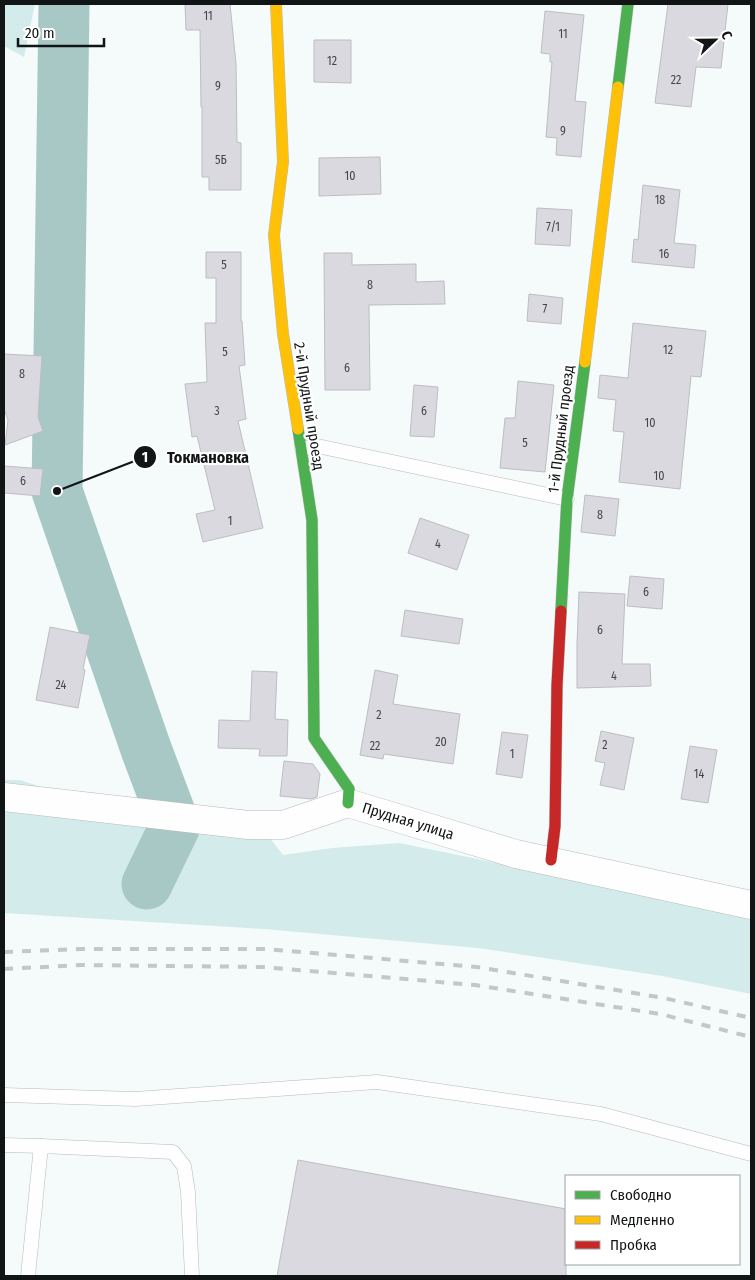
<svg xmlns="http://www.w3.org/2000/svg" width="755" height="1280" font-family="'Fira Sans Condensed',sans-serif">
<rect width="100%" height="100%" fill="#f5fafa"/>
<g fill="#d3eceb">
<path d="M4,4H35L24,57L4,46Z"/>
<path d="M4,780H20L66,795L248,810L283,855L332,848L399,843L507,865L591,884L751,915V994L662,976L478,948L264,929L4,913Z"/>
</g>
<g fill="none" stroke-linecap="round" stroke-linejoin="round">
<path stroke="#a7c8c5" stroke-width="51" d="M64,4L57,491L146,749L175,826L147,884"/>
</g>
<g fill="#dad9df" stroke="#bcbebf">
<path d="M185,4H230L236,64L237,142L241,143V190H209V177H202V107H201L200,30H186Z"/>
<path d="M668,4H728L721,68L696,67L691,107L655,103Z"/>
<path d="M545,11L584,15L575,101L586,102L581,157L556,155L557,138L546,137L552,62H550V54L541,53Z"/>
<path d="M314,40H351V83L314,82Z"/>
<path d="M380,157L381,194L319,196V158Z"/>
<path d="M643,185L680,190L674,243L696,245L694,268L632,262L634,239L638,240Z"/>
<path d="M537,208L572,210L570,246L535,244Z"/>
<path d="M206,252H241V321H242L245,365L239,366L246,419L238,421L263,528L203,542L196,514L215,510L197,436L192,437L185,384L207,382L205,323H216V278H206Z"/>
<path d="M324,253H352V265L416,264V282L444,281L445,304L369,305L370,390H325Z"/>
<path d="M529,294L563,298L561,324L527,321Z"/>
<path d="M633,323L706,331L701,377L691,376L680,489L619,482L624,432L613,431L616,400L598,398L600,375L628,378Z"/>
<path d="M4,354L42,356L38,417L43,431L5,445L8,420L4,409Z"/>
<path d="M518,381L554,385L545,472L500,468L505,418H515Z"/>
<path d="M414,385L438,387L434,437L410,436Z"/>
<path d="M4,466L43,469L40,496L4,493Z"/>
<path d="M585,495L619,499L615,536L581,532Z"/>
<path d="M420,518L469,535L457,570L408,553Z"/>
<path d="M630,576L664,579L662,609L627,606Z"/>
<path d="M579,592L625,594L622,664H650L651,686L577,688V644Z"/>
<path d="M405,610L463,619L459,644L401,636Z"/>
<path d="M50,627L90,635L83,669L85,670L78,708L36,700Z"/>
<path d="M375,670L398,675L393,704L460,714L453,764L384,754L383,759L360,755Z"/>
<path d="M252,671L277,672L275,719L288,720L287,756H259L260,749L218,748L219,720L250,721Z"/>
<path d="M601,731L634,738L624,790L600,785L605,763L595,761Z"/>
<path d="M502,732L528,735L522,778L496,774Z"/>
<path d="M690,746L717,750L708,803L681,799Z"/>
<path d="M284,761L313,764L320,774L317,797L311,799L280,796Z"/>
<path d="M298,1160L566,1209V1276H277Z"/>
</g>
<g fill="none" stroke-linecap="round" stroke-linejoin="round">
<g stroke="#b7bbba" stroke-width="15">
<g id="lane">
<path d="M302,448L322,447L567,499"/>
<path d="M4,1095L135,1099L377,1082L601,1114L751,1154"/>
<path d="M4,1145L41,1146"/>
<path d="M28,1276L41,1146L173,1152L184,1166L188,1192L192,1276"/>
</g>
</g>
<g stroke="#b7bbba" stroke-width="29">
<path id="street" d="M4,797L248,825H283L348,803L516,854L751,905"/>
</g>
<g stroke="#b7bbba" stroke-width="12">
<g id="fast">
<path d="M618,87L628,4"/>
<path d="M298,429L312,520L314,738L349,789L348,803"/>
<path d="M561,611L567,499L585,362"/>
</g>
</g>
<g stroke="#b7bbba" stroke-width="12">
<g id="slow">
<path d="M276,4L283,162L274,235L283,334L298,429"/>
<path d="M585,362L618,87"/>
</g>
</g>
<g stroke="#b7bbba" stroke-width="12">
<path id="jam" d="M551,860L555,826L557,685L561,611"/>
</g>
<use href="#lane" stroke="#fefefe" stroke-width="14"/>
<use href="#street" stroke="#fefefe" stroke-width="28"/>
<use href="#fast" stroke="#4caf50" stroke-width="11"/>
<use href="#slow" stroke="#ffc107" stroke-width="11"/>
<use href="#jam" stroke="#c62828" stroke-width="11"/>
<g stroke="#c5c6c6" stroke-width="4" stroke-dasharray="9 9" stroke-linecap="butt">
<path d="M4,952L82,949H266L477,967L664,998L751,1018"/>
<path d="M4,969L82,965L263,967L475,985L660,1014L751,1037"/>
</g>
</g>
<g text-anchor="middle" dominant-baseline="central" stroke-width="4.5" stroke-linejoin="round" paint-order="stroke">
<g font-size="12" fill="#444648">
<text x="208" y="16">11</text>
<text x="563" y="34">11</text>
<text x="332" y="61">12</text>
<text x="676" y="80">22</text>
<text x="218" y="86">9</text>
<text x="563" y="131">9</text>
<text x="221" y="160">5Б</text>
<text x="350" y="176">10</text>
<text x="660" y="200">18</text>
<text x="553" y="227">7/1</text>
<text x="664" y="254">16</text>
<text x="224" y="265">5</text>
<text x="370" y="285">8</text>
<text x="545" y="309">7</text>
<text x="668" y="350">12</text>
<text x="225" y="352">5</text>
<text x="347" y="368">6</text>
<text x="22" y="374">8</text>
<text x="217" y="411">3</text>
<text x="424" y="411">6</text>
<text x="650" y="423">10</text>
<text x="525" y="443">5</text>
<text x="659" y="476">10</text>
<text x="23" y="481">6</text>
<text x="600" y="515">8</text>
<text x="230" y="521">1</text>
<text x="438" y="544">4</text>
<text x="646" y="592">6</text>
<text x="600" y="630">6</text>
<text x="614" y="676">4</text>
<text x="61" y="685">24</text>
<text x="379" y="715">2</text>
<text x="441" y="742">20</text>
<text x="605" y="745">2</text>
<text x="375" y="746">22</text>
<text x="512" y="754">1</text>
<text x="699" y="774">14</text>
</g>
<g font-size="15" fill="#121515" stroke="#fff">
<text transform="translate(309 406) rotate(81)">2-й Прудный проезд</text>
<text transform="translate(561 429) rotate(-83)">1-й Прудный проезд</text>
<text transform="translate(408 821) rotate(17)">Прудная улица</text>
</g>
</g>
<path fill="none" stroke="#121515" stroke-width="2" d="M57 491L145 457"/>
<g fill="#121515" stroke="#fff" stroke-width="2">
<circle cx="57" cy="491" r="5"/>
<circle cx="145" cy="457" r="12"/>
</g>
<g font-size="15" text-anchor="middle" font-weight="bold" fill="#fff">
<text x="145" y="462">1</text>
</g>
<g font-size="16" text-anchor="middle" font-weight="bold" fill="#121515" stroke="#fff" stroke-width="4.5" stroke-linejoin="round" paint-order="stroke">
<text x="208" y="463">Токмановка</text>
</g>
<rect width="755" height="1280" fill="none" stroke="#121515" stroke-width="10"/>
<rect x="565" y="1175" width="175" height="90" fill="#ffffff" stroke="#a0a1a1"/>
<rect x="575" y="1191" width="25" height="8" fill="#4caf50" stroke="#a0a1a1"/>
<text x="610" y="1200" font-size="15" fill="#121515">Свободно</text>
<rect x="575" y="1216" width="25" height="8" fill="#ffc107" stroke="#a0a1a1"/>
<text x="610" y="1225" font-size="15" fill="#121515">Медленно</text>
<rect x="575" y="1241" width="25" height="8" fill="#c62828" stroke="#a0a1a1"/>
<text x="610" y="1250" font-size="15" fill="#121515">Пробка</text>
<g transform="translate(715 40) rotate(68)" stroke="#ffffff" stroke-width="4" paint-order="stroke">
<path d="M0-4L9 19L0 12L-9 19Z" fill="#121515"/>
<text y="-8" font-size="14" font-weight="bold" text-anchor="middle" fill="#121515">С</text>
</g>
<path d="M18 38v8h86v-8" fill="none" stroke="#121515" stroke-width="2.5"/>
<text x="25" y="38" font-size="15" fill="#121515" stroke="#ffffff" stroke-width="4" paint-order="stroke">20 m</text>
</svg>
